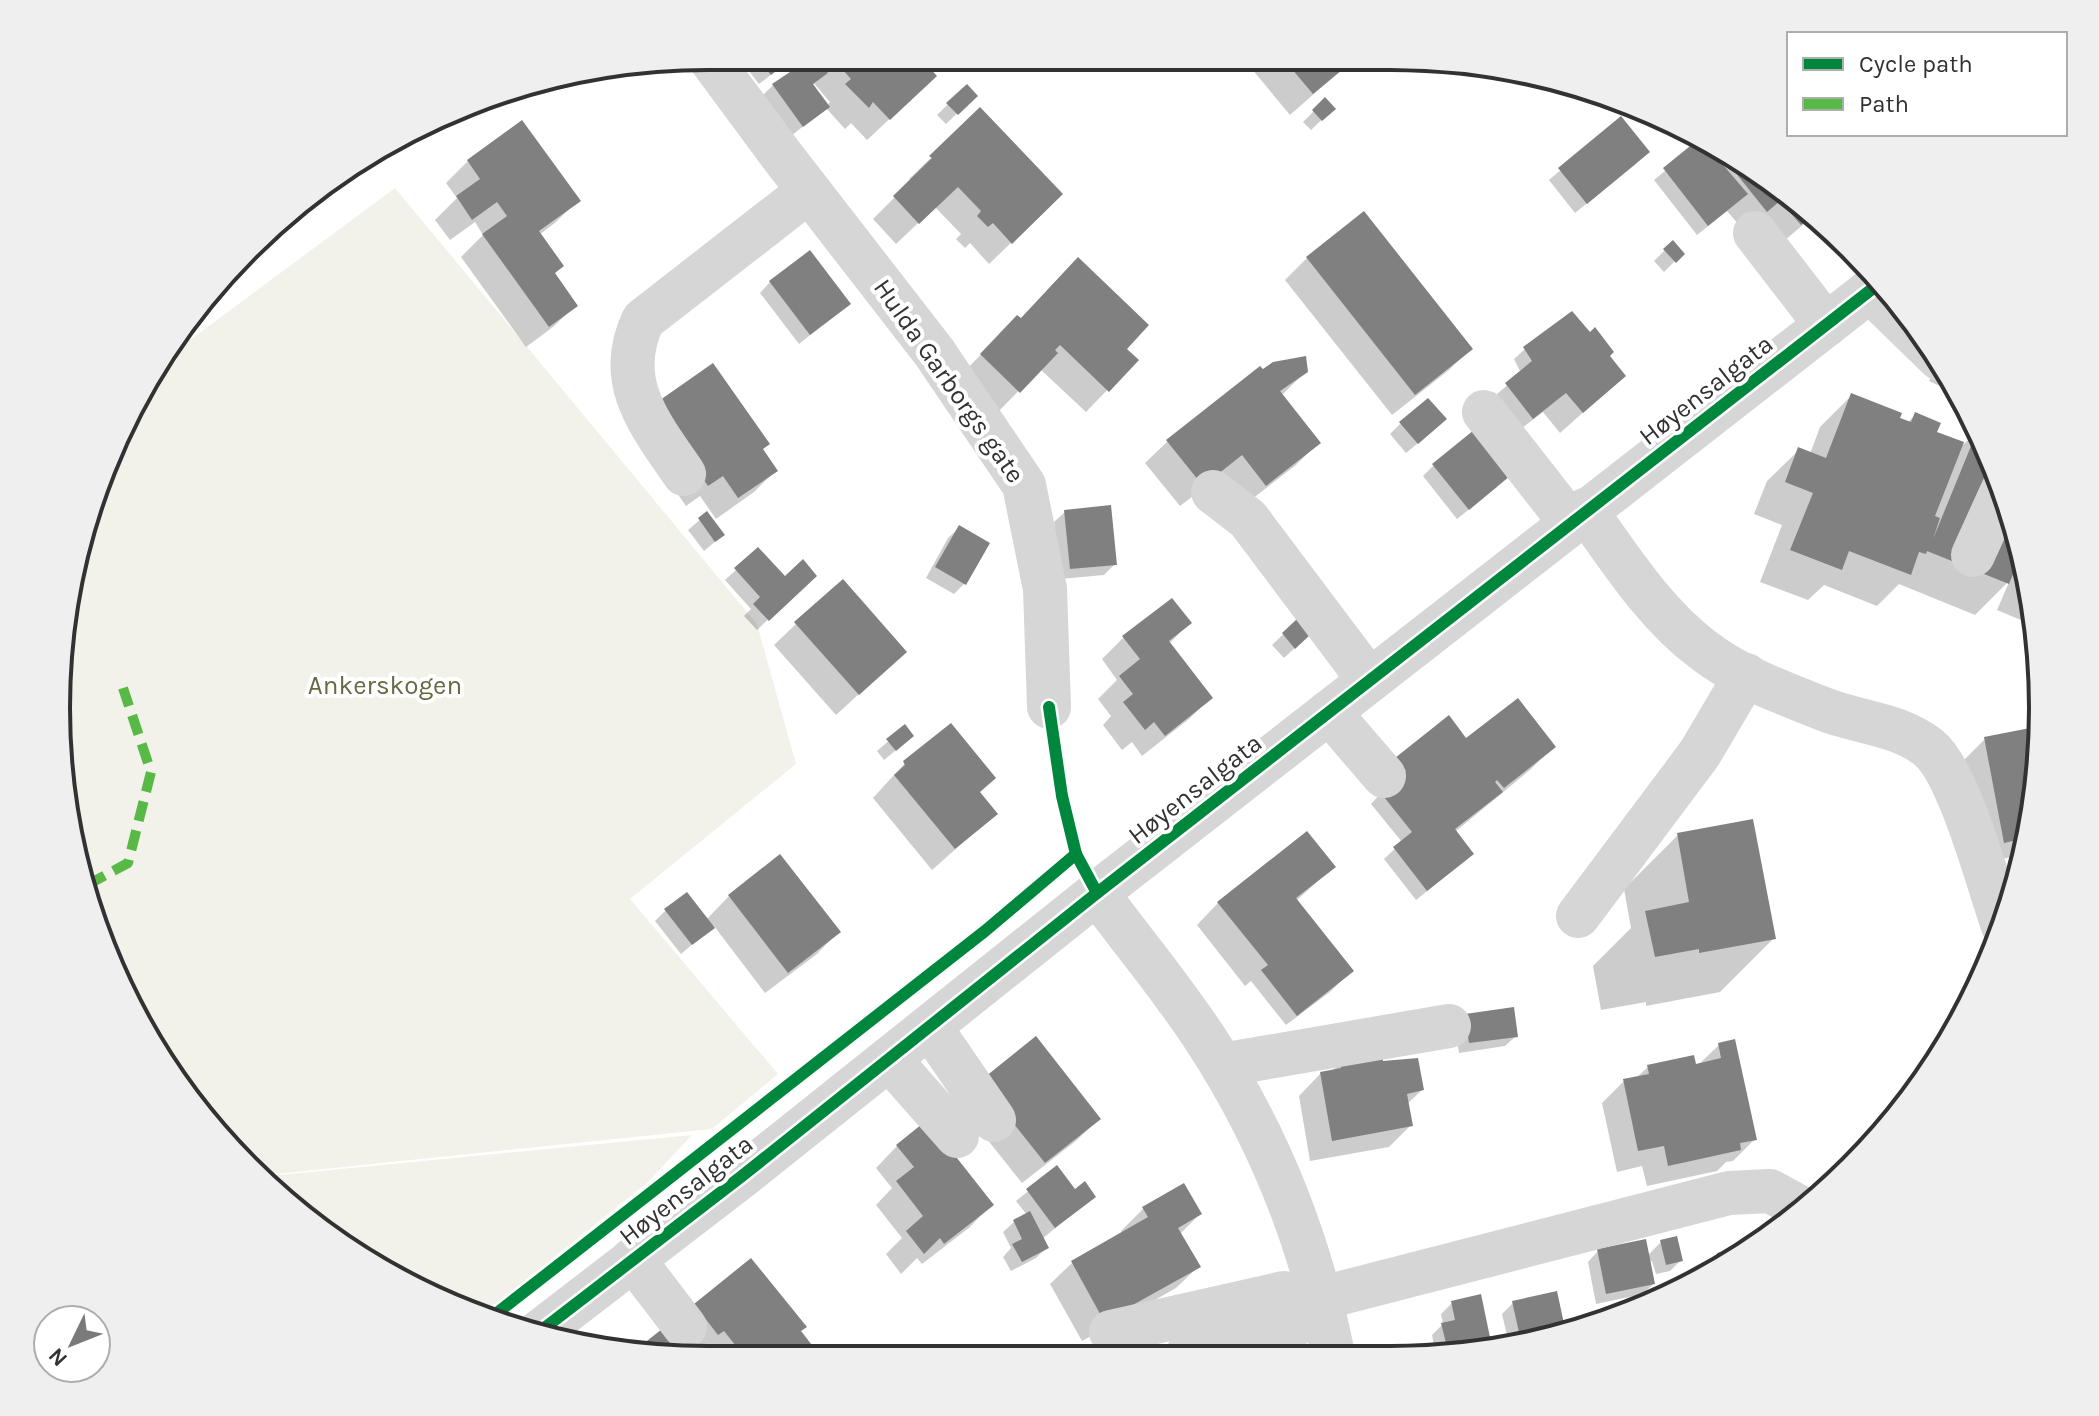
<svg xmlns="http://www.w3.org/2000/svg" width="2099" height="1416" font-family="Karla,sans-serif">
<rect width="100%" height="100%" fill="#fff"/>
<g fill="#f2f2eb">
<path d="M395,188L757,624L796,764L630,899L778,1074L712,1129L257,1176L247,1169L143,1034L69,836L57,665L105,459L165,355L167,357Z"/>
<path d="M692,1135L647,1183L483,1314L419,1293L258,1177Z"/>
</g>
<g fill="#0003" fill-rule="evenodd">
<path d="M737,56H795L759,84Z"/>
<path d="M841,56H917L913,97L867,140L851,123L845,129L826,108L791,136L762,96L773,85L825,72ZM811,80L830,102L826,106L809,82Z"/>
<path d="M1209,56H1233L1216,72L1205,60Z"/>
<path d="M1241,56H1357L1290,115Z"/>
<path d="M967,86L975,96L946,124L937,115Z"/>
<path d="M1325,100L1333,109L1311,130L1303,122Z"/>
<path d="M980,110L1039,216L989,264L970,243L965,248L956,239L961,234L935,207L896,244L873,219L911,181L909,179Z"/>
<path d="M1621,119L1637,163L1575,213L1549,180Z"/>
<path d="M1702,140L1724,168L1732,161L1811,218L1778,246L1745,232L1727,211L1697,235L1654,180Z"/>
<path d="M468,161L578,200L556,222L539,235L553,274L575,306L553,327L526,347L461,257L483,235L475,222L450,240L435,220L457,198L446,183Z"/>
<path d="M1364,214L1470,349L1449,370L1392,415L1285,280L1307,258Z"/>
<path d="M1672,243L1682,254L1664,272L1654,261Z"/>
<path d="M770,282L849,304L799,344L760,293Z"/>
<path d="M999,336L1124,349L1136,360L1086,412L1040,369L997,413L959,377Z"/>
<path d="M1525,349L1607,356L1624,376L1560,433L1543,412L1522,428L1496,395L1521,373L1514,359Z"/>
<path d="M1939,358L1959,395L1929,381Z"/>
<path d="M1260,369L1262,372L1306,371L1281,396L1318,443L1296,465L1243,506L1219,476L1180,506L1145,463L1167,442Z"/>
<path d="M1852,395L1907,423L1915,415L1935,433L1964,444L1978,430L1993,458L2030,580L2035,626L1997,610L2010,580L1975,615L1899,584L1877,606L1824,585L1808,600L1760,582L1782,525L1754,514L1767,481L1799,450L1810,454L1820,427Z"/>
<path d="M1400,424L1434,430L1406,453L1390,434Z"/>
<path d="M632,428L761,450L775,471L754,492L716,519L700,496L686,506Z"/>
<path d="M1434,465L1497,487L1457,519L1423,476Z"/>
<path d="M1065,512L1115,564L1104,575L1060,579L1054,522Z"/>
<path d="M707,514L723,535L704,551L688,530Z"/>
<path d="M959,528L964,584L954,594L926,578L948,538Z"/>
<path d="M736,570L785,578L804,586L757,630L744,616L751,609L725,580Z"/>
<path d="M1296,622L1297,646L1284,658L1272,645Z"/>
<path d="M1189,623L1169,644L1210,698L1189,719L1142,756L1132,742L1122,750L1103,725L1111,716L1098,699L1117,680L1102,659L1124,637Z"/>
<path d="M796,624L905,652L836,715L774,645Z"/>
<path d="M905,727L901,746L884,760L877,751Z"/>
<path d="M2041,728L2031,835L2016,883L2011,857L1983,863L1963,761L1985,739Z"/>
<path d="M1466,741L1553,747L1531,769L1455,832L1461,864L1416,900L1384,859L1402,842L1371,804L1383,791L1374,781Z"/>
<path d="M905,763L979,793L995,814L932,870L873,798Z"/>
<path d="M1678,835L1774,938L1720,992L1646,1006V1002L1601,1010L1593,966L1631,928L1624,889Z"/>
<path d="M1333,867L1296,901L1351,971L1330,992L1286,1025L1251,981L1245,986L1197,925L1218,903Z"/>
<path d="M729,896L838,932L817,954L765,993L714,926L681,954L655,921L665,911L706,920Z"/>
<path d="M1455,1027L1516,1036L1505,1046L1459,1053Z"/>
<path d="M1719,1045L1755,1139L1733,1161L1726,1162L1717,1171L1647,1186L1642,1166L1617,1172L1602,1103L1624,1081L1636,1078L1648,1067L1698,1065Z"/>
<path d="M1341,1062L1382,1063L1422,1090L1407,1104L1411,1125L1389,1147L1310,1161L1299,1096L1320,1074L1331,1072Z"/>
<path d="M959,1104L1098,1119L1077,1140L1022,1183Z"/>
<path d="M897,1146L991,1205L970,1227L922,1264L917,1258L901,1274L886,1254L902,1238L876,1205L892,1188L876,1168Z"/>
<path d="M1057,1168L1074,1192L1094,1196L1042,1239L1047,1247L1036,1258L1011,1271L1003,1257L1011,1248L1003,1232L1014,1222L1027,1215L1016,1201Z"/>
<path d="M1183,1186L1200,1214L1180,1234L1198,1267L1176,1288L1082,1341L1050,1284L1072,1263L1123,1234L1121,1231L1143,1209Z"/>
<path d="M1661,1242L1681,1260L1670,1271L1656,1274L1652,1261L1649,1262L1653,1284L1643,1294L1596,1304L1588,1262L1598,1251L1648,1255Z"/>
<path d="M1758,1246L1754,1250L1709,1274L1707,1266L1718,1255Z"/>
<path d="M1452,1303L1489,1341L1479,1351L1436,1356L1432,1335L1443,1324L1441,1314Z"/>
<path d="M1513,1303L1564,1334L1510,1348L1502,1314Z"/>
<path d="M695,1305L799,1332L801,1360H708L701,1351L696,1355L673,1327Z"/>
</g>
<g fill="#808080">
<path d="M755,56H795L771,75Z"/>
<path d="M814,56L828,73L813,84L830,107L803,127L772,84Z"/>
<path d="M838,56H919L937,76L890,120L873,102L869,108L845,84L851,79L834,60Z"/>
<path d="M1281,56H1359L1313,94Z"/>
<path d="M967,84L978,96L958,115L946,103Z"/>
<path d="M1325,97L1336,109L1322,121L1312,110Z"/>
<path d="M980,107L1063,194L1012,244L993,223L988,227L977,216L981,211L958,187L919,224L893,196L932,158L929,156Z"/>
<path d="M1621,116L1650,152L1587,204L1558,168Z"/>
<path d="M522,120L581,201L539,231L564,266L555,273L578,306L549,327L482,234L507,216L497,202L472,220L456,196L480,179L467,160Z"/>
<path d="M1700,138L1748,194L1708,226L1663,168Z"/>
<path d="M1730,159L1811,217L1801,225L1780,201L1767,212L1727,162Z"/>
<path d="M1364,211L1473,349L1415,395L1306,257Z"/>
<path d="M1673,240L1685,254L1676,263L1663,249Z"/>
<path d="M810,250L851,304L810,335L769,281Z"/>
<path d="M1078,257L1149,325L1127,349L1139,360L1109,392L1060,345L1055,350L1058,353L1020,393L980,354L1017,315L1021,318Z"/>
<path d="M1572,311L1590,332L1595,327L1614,352L1610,356L1626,376L1583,413L1566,393L1533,419L1505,383L1532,361L1523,347Z"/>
<path d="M1306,356L1308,372L1280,391L1321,443L1266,486L1242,455L1203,486L1166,440L1260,366L1263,369L1273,362Z"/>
<path d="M713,363L770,444L763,449L778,471L738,498L723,476L708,486L653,405Z"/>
<path d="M1851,393L1902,413L1900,418L1911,422L1915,412L1941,423L1937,432L1964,442L1935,516L1940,518L1933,539L1978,429L1993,458L2022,552L2009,584L1927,551L1926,554L1919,552L1911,575L1849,551L1842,570L1790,550L1813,493L1785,482L1798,447L1826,458Z"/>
<path d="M1428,398L1447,419L1418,444L1399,422Z"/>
<path d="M1474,430L1510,476L1469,510L1432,464Z"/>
<path d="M1111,505L1117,565L1070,569L1064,510Z"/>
<path d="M707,511L725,535L715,542L698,518Z"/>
<path d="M959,525L990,543L966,585L935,567Z"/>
<path d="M758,547L785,576L803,559L817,576L769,621L753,604L760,597L734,568Z"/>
<path d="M843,579L907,652L859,695L794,622Z"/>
<path d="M1172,598L1192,623L1169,641L1213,698L1165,736L1154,722L1145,730L1123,702L1133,694L1119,676L1140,659L1122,636Z"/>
<path d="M1297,619L1310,635L1295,649L1282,633Z"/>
<path d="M1518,698L1556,747L1504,788L1497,780L1495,782L1503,792L1455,829L1474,854L1427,891L1393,847L1412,832L1380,792L1406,771L1395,758L1449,715L1466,738Z"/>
<path d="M951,723L996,778L980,792L998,814L955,849L894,775L905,765L903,761Z"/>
<path d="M905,724L914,736L896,751L886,739Z"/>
<path d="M2041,726L2030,837L2004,843L1984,737Z"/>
<path d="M1753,819L1776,939L1699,953V949L1655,957L1645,911L1689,902L1677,833Z"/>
<path d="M1307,831L1336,867L1296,898L1354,971L1297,1016L1261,970L1268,965L1217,902Z"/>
<path d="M780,854L841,932L788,973L728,895Z"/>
<path d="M687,892L715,928L692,945L664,909Z"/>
<path d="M1514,1007L1518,1037L1469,1043L1465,1014Z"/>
<path d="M1036,1036L1101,1119L1045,1163L980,1081Z"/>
<path d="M1735,1039L1757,1140L1740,1143L1741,1150L1668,1166L1664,1146L1638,1151L1623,1079L1649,1074L1647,1065L1694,1055L1696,1064L1721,1058L1718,1043Z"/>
<path d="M1382,1052L1383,1061L1418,1058L1424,1090L1407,1094L1413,1126L1332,1141L1320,1072L1341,1068L1340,1060Z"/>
<path d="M927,1120L994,1205L944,1244L940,1238L924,1254L906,1231L923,1216L896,1181L914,1167L896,1145Z"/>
<path d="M1057,1165L1075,1189L1085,1181L1096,1197L1055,1228L1026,1189Z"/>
<path d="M1184,1183L1202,1214L1178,1228L1201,1267L1104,1321L1071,1261L1148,1217L1142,1207Z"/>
<path d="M1030,1211L1049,1248L1022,1262L1012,1244L1022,1239L1013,1220Z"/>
<path d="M1677,1236L1683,1261L1666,1265L1660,1240Z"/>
<path d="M1646,1239L1655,1284L1606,1294L1597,1249Z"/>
<path d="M1761,1243L1754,1250L1720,1268L1717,1253Z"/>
<path d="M751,1258L807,1327L801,1331L815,1349L801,1360H747L724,1331L718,1335L694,1304Z"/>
<path d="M1557,1291L1566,1333L1522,1346L1512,1301Z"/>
<path d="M1481,1294L1491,1342L1448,1351L1441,1323L1455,1320L1451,1301Z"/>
<path d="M662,1329L685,1358L642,1354L638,1348Z"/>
<path d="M1161,1350L1163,1360H1117V1359Z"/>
</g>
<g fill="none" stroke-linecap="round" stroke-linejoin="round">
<g stroke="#d6d6d6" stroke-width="44">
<path d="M708,56L782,156L934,352L1024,485L1045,589L1049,707"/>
<path d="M1755,233L1826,325"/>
<path d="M1870,291L1940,359"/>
<path d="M1484,412L1570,522"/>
<path d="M684,474C650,424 614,382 643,320L809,191"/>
<path d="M1213,492L1248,519L1369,680"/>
<path d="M1585,510C1620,558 1654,613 1702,649C1736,676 1781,692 1821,708C1857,723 1898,723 1929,748C1960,774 1988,884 2003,926"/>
<path d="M1973,555L2003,489"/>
<path d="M1329,712L1384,776"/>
<path d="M1097,893C1133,942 1173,989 1206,1040C1270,1138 1312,1245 1334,1360"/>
<path d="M1578,916L1700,753L1746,675"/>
<path d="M930,1027L994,1120"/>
<path d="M889,1059L957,1136"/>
<path d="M1222,1065L1449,1026"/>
<path d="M633,1259L685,1327"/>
<path d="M1322,1298L1729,1193L1770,1191L1803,1209"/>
<path d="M1111,1332L1284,1293L1322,1298L1291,1328L1190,1350L1184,1360"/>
<path d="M538,1333L742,1176L1097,893L1881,282"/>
</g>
<path stroke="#58b947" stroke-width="10" stroke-dasharray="20 10" stroke-linecap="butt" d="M87,885L128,863L151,772L123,688"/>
<g stroke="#fff" stroke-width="17">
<g id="cycleway">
<path d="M1049,707L1062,796L1076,854L1097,893"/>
<path d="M492,1317L985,931L1076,854"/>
<path d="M538,1333L742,1176L1097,893L1881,282"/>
</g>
</g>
<use href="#cycleway" stroke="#00873e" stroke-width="12"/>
</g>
<g text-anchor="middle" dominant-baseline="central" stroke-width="8" stroke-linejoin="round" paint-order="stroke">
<g font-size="26" fill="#323232" stroke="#fff">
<text transform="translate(949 381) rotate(55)">Hulda Garborgs gate</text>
<text transform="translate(1706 390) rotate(-38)">Høyensalgata</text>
<text transform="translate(1195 789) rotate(-38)">Høyensalgata</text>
<text transform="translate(686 1190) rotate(-38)">Høyensalgata</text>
</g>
<g font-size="26" fill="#656a42" stroke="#fff">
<text x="385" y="685">Ankerskogen</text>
</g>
</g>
<path d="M0 0H2099V1416H0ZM708 70H1391A638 638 0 0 1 2029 708V708A638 638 0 0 1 1391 1346H708A638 638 0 0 1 70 708V708A638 638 0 0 1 708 70Z" fill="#efefef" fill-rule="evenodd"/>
<path fill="none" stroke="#323232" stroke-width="4" d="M708 70H1391A638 638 0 0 1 2029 708V708A638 638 0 0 1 1391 1346H708A638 638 0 0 1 70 708V708A638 638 0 0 1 708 70Z"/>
<rect x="1787" y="32" width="280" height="104" fill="#ffffff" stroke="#adadad" stroke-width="2"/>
<rect x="1803" y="58" width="40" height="12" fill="#00873e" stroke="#adadad" stroke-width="2"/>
<text x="1859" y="72" font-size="24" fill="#323232">Cycle path</text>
<rect x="1803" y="98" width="40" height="12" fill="#58b947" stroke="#adadad" stroke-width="2"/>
<text x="1859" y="112" font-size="24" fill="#323232">Path</text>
<g transform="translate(72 1344) rotate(227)"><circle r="38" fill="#ffffff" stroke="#adadad" stroke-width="2"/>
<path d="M0-6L14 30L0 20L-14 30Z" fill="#7a7a7a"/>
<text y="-12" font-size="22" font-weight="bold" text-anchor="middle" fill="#323232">N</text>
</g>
</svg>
